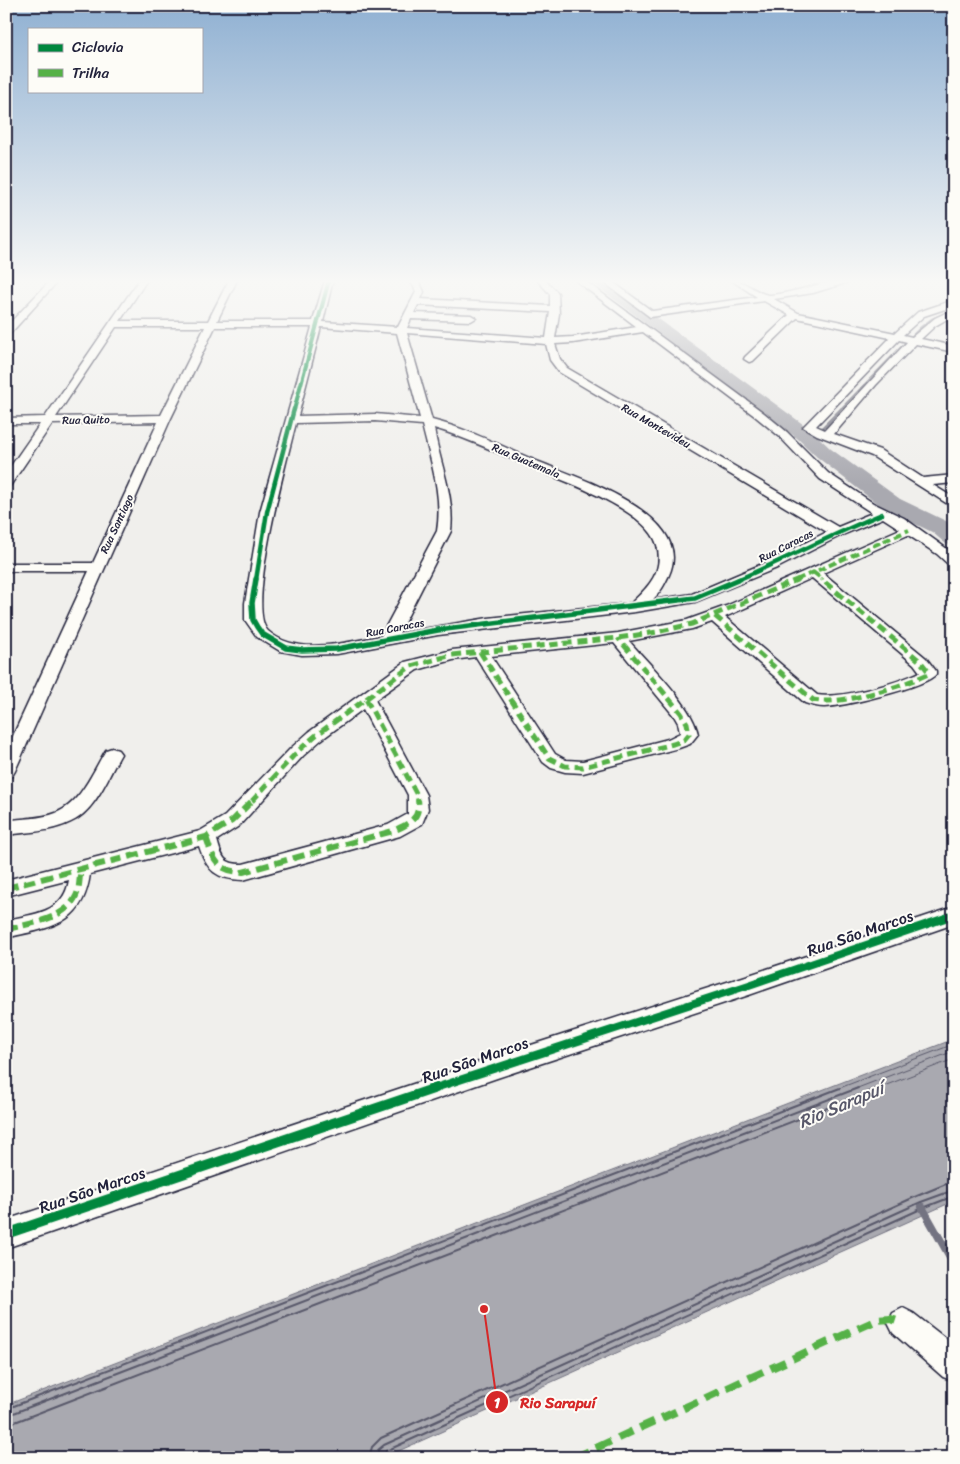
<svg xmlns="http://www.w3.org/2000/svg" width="960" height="1464" font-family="Sriracha,sans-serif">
<rect width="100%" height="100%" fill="#f0efec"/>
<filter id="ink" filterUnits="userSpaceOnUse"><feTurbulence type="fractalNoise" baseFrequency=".02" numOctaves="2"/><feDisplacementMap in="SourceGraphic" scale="10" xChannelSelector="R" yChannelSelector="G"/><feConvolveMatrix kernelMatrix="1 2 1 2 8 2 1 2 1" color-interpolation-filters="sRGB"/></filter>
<g filter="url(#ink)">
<path fill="#a9a9b0" stroke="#737381" d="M954,1039V1201L383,1458H6V1405Z"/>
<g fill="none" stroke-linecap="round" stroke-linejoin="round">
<g stroke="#58586a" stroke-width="1">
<path d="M837,1089L954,1044"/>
<path d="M855,1089L954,1051"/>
<path d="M876,1089L954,1059"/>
</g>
<g stroke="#58586a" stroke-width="2">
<path d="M6,1409L840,1088"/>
<path d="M6,1416L858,1088"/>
<path d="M6,1423L15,1422L879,1088"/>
<path d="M369,1458L372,1447L381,1438L917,1196L946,1184L954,1183"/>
<path d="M377,1458L378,1450L384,1445L921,1202L954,1190"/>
<path d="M383,1458L386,1451L923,1208L954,1196"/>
</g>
<path stroke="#737381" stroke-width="2.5" d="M840,410L920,328L932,319L953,310"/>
<path stroke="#737381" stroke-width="4" d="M804,434L820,431L842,409"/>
<path stroke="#737381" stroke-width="8" d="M922,1207L954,1264"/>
<path fill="#a9a9b0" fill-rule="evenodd" d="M589,280H605L811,430L831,449L900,499L948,522L954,527V546L946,544L932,532L884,509L817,457L797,438Z"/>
<g stroke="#22223b" stroke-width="3">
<g id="minor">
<path d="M51,280H59L9,335L6,336V327Z"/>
<path d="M139,280H147L120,321H208L229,280H237L217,321H313L325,280H333L323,322L398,327L416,292L413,285L406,280C417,280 420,281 424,292L421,299L550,306V294L537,280H545L558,293L559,314L555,338L573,337L637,327L575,280H584L764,413L787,432L828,473L873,503L904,518L954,554V566L949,565L937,554L908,535L823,573L926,658L936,671V674C927,687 842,707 824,707C818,707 811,705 805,703L712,622L692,629L629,641C649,664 692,705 698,734L690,744L679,748L583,773L565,772L551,768L543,762L476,657L453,660L417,670L375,700L426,795L428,809L422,824L400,836L243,880C216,879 207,871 199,846L90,874C83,926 50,927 6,938V920C34,914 64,913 69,880L6,896V880L200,831L225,816L291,748L309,732L405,662L452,650L618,633L687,620L726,606L900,529L883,518L842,535L777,568L695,602L635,612L438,635L337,654L302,655L280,651L257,637L245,620V603L260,512L312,327H215L171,418L15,771L12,776L6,777V751L89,571H6V563H93L158,422L52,424L10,486L6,487V473L40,424H6V418L45,417ZM418,305L550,312L546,338L407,328L411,319L471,321L476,318L471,315L414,313ZM116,327H205L161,415L56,417ZM321,327L397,333L420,418L375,414L298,416ZM643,332L756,417L779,436L820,479L872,513L838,527L567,368L560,359L555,344L573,343ZM407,333L546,344L550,360L559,372L827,532L767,562L692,594L652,600C661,592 664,585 669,575C696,515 577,477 539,462C503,447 469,429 432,420ZM375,421L422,425C430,459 443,495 437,531L381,636C347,642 297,657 268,631C245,610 288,456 296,423ZM434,428C467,438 498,453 530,467C561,480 647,509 657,545C664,571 649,587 631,603L488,618L399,633L451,531C455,495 439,462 434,428ZM812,578L914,664L920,672C897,683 842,699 817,695L725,617ZM614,643L674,716L678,723L680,733L668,739L583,761L566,760L555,754L491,656ZM363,709L408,795V814L388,825L243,864C223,864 222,857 217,840L239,826L303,756L321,740Z"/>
<path d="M601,280H610L652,311L757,297L731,280C746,280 758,295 770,295C797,293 823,280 850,280L849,282L813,293L774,299L798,313L895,333L918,312L954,300V306L924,316L903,335L912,337L935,318L954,309V315L935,326L921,339L954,346V352L916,344L876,385L834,434L880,450L923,478L954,475V483L933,485L954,498V508L872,456L817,435L803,427L890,338L797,318L753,361L749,362L744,359L745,357L789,315L764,301L650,317ZM899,340L907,342L825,430L816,426Z"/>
<path d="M112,748L118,750L121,754C108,776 96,811 71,822C51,832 28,832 6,835V821C22,818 41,819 56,813C81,803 93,771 106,750Z"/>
<path d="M954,907V924L749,995L497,1078L6,1248V1220L497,1056L749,975Z"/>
<path d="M903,1308L913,1313L954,1345V1381L943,1377L893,1333L888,1323L893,1313Z"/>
</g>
</g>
<use href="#minor" fill="#fdfcf7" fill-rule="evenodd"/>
<g stroke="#55b146" stroke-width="4" stroke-dasharray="8 4" stroke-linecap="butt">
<path d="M813,572L823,580"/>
<path d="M796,580L909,530"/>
</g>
<g stroke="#55b146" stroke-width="5" stroke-dasharray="9 5" stroke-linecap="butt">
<path d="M715,616L813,700C840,706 903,686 928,674V671L920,661L821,579"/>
<path d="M480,652L549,758L565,766L583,767L673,744L684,740L689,734L687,723L681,713L618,638"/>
<path d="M366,699L417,795L418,801"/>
<path d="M252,801L297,752L315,736L411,666L452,655L618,638L657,632L692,624L799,579"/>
</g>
<g stroke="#55b146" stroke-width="6" stroke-dasharray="12 6" stroke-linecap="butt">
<path d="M206,837C214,860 216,871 243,872L393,831C408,824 421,819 418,800"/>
<path d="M6,888L206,837L232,821L253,800"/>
<path d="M6,929C28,924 65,920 76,896C80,888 79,878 81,869"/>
</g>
<path stroke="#55b146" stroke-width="8" stroke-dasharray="16 8" stroke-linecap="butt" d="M574,1458L877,1320L891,1319L903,1323"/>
<g stroke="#fdfcf7" stroke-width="5.5">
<path id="cycleway-far4" d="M294,410L329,280"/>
</g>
<g stroke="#fdfcf7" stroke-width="7">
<g id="cycleway-far3">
<path d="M256,580L267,512L294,409"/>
<path d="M737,580C786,559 833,534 882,514"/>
</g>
</g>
<g stroke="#fdfcf7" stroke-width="9">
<path id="cycleway-far2" d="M256,579L252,603L253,620L257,627L262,634L286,648L302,650L337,649L438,630L695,598L740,579"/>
</g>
<g stroke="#fdfcf7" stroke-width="11">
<path id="cycleway-far1" d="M432,1089L749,985L954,915"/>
</g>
<g stroke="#fdfcf7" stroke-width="13">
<path id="cycleway" d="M6,1234L436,1088"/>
</g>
<use href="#cycleway-far4" stroke="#00873e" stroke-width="4"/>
<use href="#cycleway-far3" stroke="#00873e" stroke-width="4.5"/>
<use href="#cycleway-far2" stroke="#00873e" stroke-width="5.5"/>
<use href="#cycleway-far1" stroke="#00873e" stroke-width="8"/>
<use href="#cycleway" stroke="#00873e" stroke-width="10"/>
</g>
</g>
<linearGradient id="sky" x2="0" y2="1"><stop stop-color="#8fb0d2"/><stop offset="0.58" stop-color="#f8f8f6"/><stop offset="1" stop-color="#f8f8f6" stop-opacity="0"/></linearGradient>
<rect width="960" height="485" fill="url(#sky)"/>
<g text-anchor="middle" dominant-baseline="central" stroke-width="4" stroke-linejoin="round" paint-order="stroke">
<g font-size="11" fill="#22223b" stroke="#fdfcf7">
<text transform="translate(86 420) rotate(-1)">Rua Quito</text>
<text transform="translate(656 426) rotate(30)">Rua Montevideu</text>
<text transform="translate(526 461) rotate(23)">Rua Guatemala</text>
<text transform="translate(117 524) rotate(-65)">Rua Santiago</text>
<text transform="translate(786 546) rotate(-27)">Rua Caracas</text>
<text transform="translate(395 628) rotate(-11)">Rua Caracas</text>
</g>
<g font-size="16" fill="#22223b" stroke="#fdfcf7">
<text transform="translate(860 933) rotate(-19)">Rua Sāo Marcos</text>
<text transform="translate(475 1060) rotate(-19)">Rua Sāo Marcos</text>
<text transform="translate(92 1190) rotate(-19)">Rua Sāo Marcos</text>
</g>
<g font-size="18" font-style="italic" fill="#58586a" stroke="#fdfcf7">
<text transform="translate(841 1105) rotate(-23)">Rio Sarapuí</text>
</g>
</g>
<path fill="none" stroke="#d62828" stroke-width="2" d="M484 1309L497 1402"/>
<g fill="#d62828" stroke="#fdfcf7" stroke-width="2">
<circle cx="484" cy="1309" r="5"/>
<circle cx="497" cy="1402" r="12"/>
</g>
<g font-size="15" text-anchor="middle" font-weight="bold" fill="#fff">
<text x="497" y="1408">1</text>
</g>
<g font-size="15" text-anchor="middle" font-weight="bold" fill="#d62828" stroke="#fdfcf7" stroke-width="4" stroke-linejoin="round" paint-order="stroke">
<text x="558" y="1408">Rio Sarapuí</text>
</g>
<rect width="960" height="1464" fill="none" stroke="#fdfcf7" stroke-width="25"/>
<rect x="12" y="12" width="935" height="1439" fill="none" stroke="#22223b" stroke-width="2" filter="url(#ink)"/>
<rect x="28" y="28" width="175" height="65" fill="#fdfcf7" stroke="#a5a5ac"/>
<rect x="38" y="44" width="25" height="8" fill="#00873e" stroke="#a5a5ac"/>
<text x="72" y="52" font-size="15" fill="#22223b">Ciclovia</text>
<rect x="38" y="69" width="25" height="8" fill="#55b146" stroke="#a5a5ac"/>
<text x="72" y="78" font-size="15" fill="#22223b">Trilha</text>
</svg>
